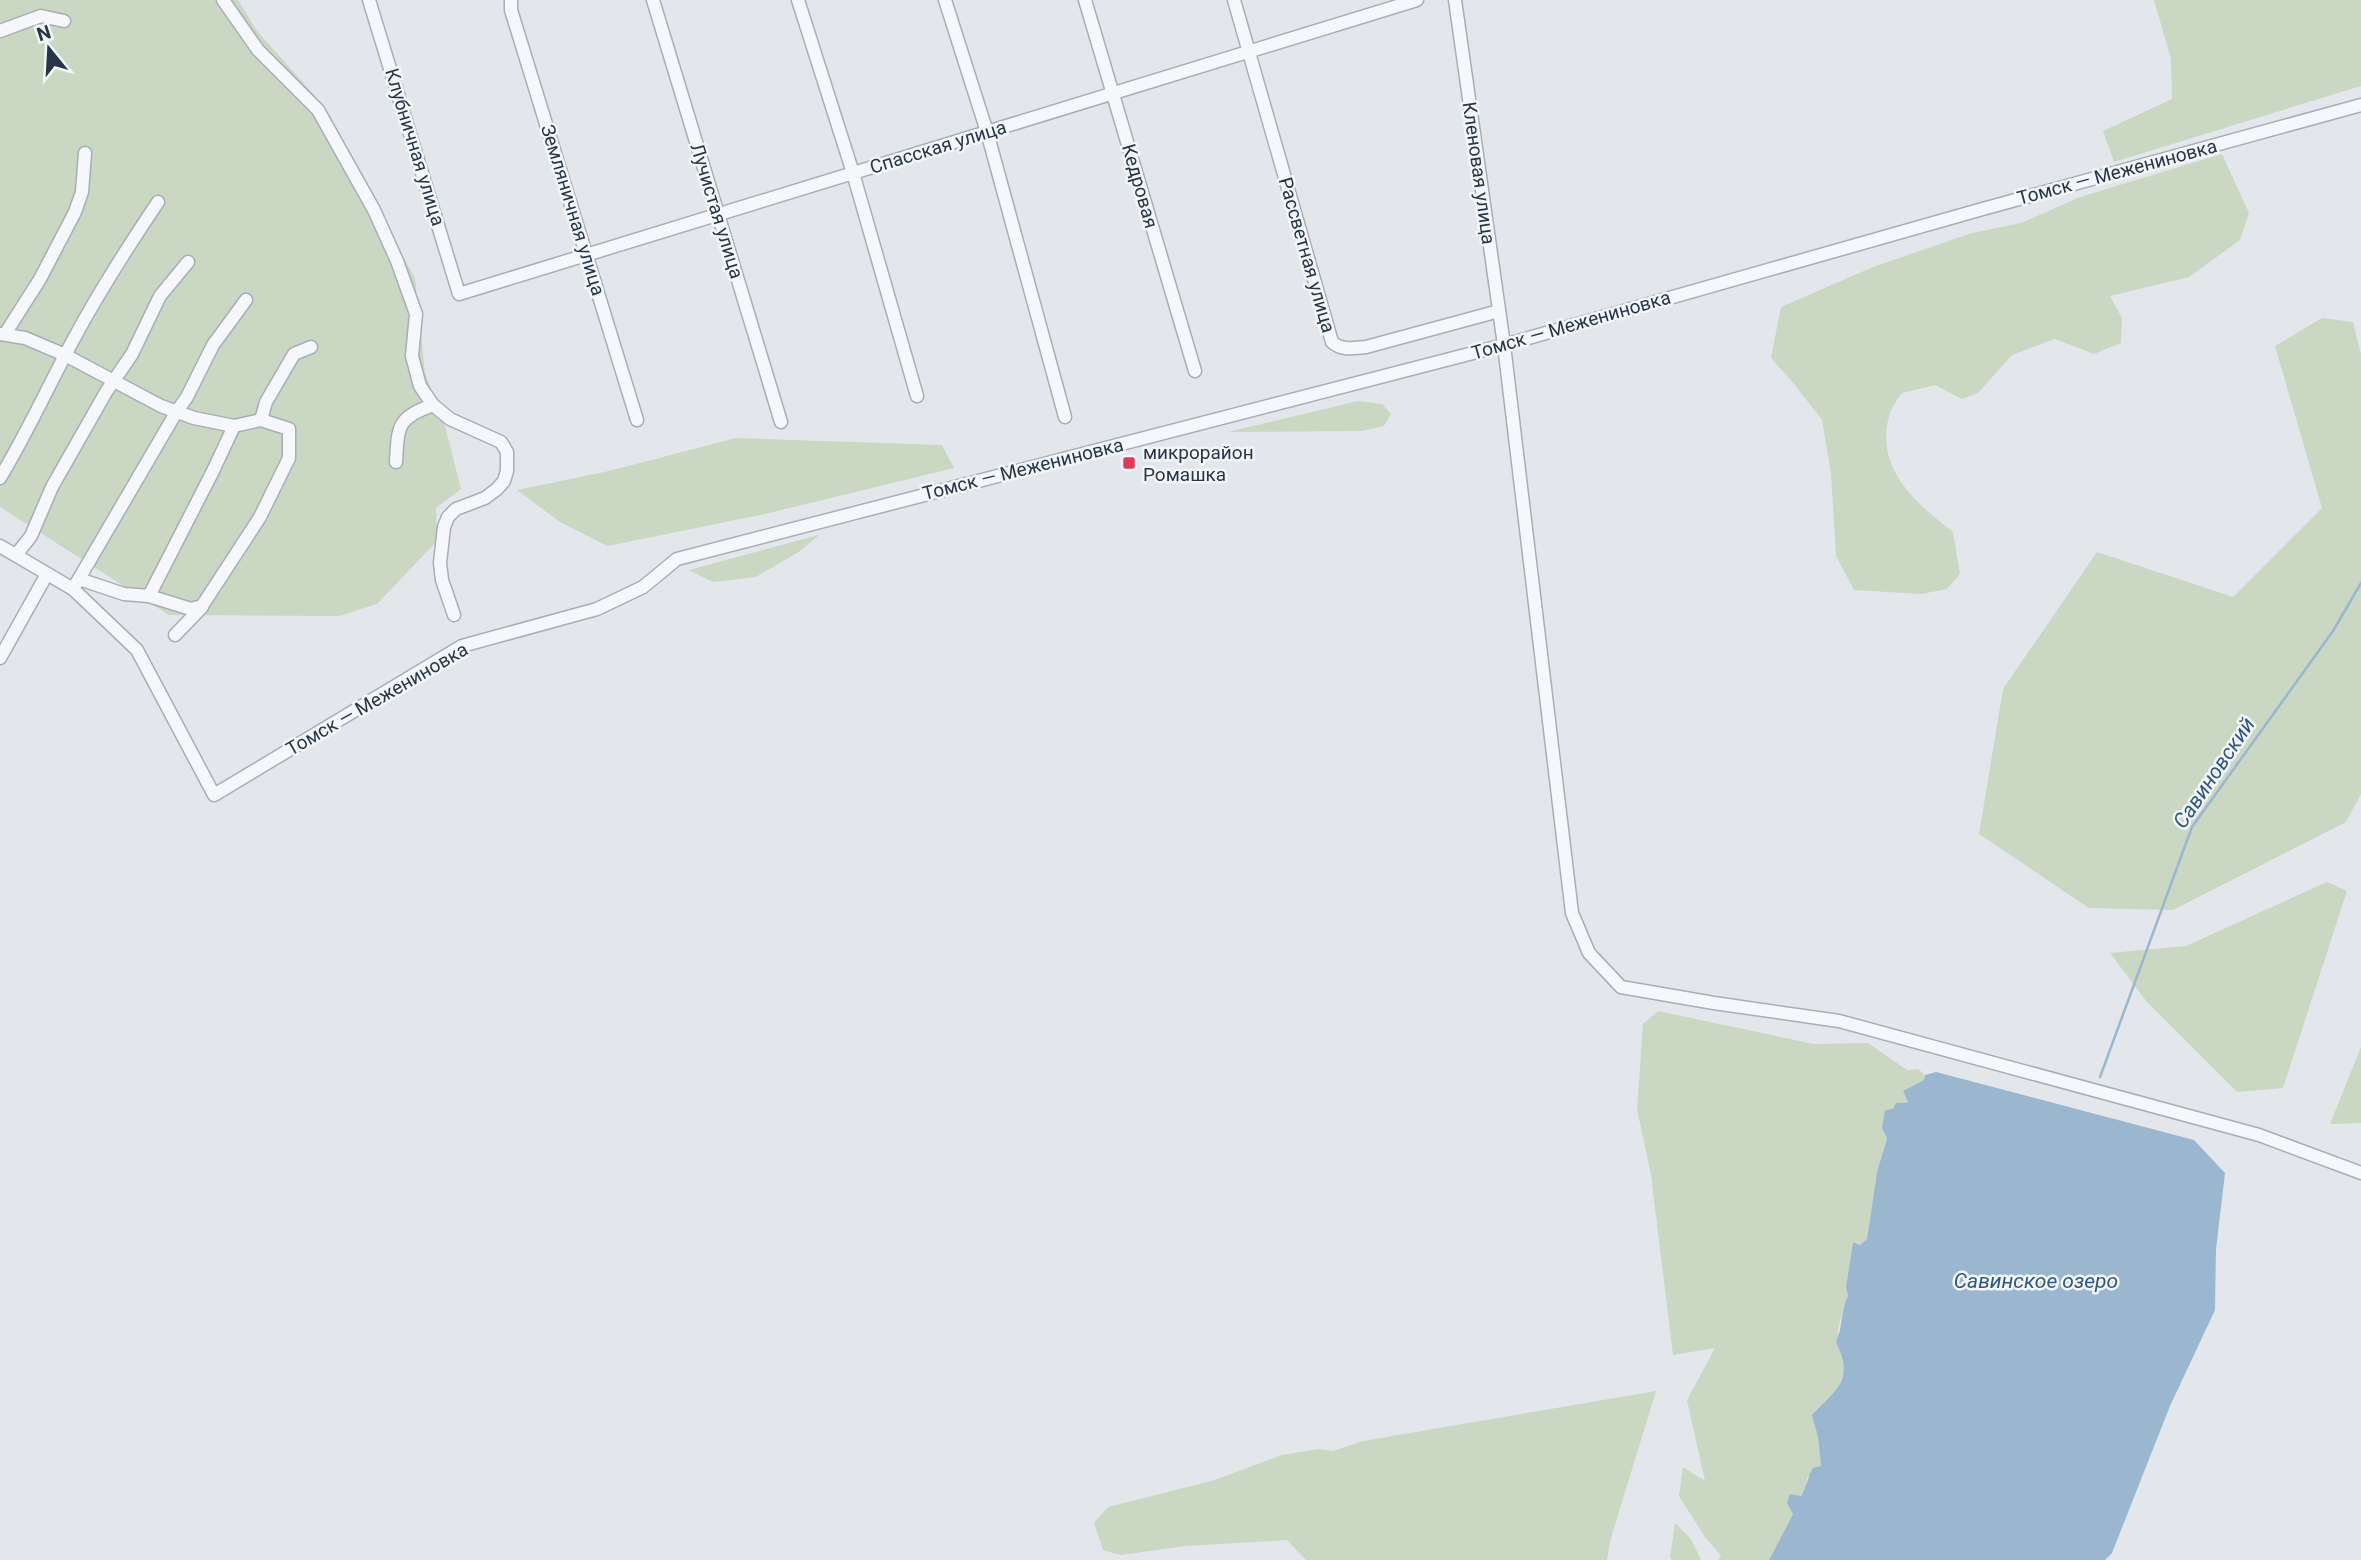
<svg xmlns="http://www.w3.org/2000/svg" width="2361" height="1560" font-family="Roboto,sans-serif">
<rect width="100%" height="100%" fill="#e3e7ec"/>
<g fill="#c9d7c3">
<path d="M0,0H238L257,31L316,97L415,278L425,373L444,422L461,489L436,508L437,541L377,604L339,616L169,615L0,507Z"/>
<path d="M2154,0H2361V86L2114,162L2103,131L2172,99L2171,59Z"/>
<path d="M2222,154L2249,213L2240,240L2189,277L2110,296L2122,318L2121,343L2094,354L2055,339L2012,355L1978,393L1962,399L1935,385L1902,393C1897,400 1891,408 1889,416C1875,470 1916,503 1953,532L1960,574L1947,589L1921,594L1854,590L1836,556L1831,473L1822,420L1795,385L1771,358L1781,307L1873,267L1972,233L2021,223L2080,197Z"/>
<path d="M2322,318L2353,322L2361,354V794L2346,822L2173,910L2089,908L1979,834L2003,689L2097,552L2233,597L2322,508L2275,346Z"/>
<path d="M1358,401L1382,404L1391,414L1384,426L1361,431L1228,432Z"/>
<path d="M736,438L942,445L954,468L765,514L607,546L560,522L517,490L609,471Z"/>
<path d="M819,535L800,551L756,577L713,582L689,570Z"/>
<path d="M2327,882L2347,891L2283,1088L2237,1092L2147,1002L2110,953L2186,946Z"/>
<path d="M1658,1011L1814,1044L1868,1043L1907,1070L1918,1069L1925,1075L1924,1080L1903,1091L1908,1101L1896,1104L1877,1172L1867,1239L1860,1245L1853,1242L1846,1287L1848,1296L1844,1304L1838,1331L1844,1371L1837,1391L1813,1415L1818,1437L1821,1466L1807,1478L1806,1489L1800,1496L1790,1494L1793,1514L1769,1560H1718L1721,1556L1705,1537L1679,1496L1683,1467L1705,1481L1687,1400L1715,1348L1673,1355L1651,1175L1637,1109L1643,1024Z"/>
<path d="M2361,1047V1123L2330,1124Z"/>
<path d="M1656,1391L1610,1541L1607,1560H1306L1287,1540L1185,1546L1121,1555L1103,1550L1094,1523L1108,1507L1215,1480L1282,1455L1319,1449L1333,1451L1363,1441Z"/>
<path d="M1675,1523L1691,1539L1701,1560H1672L1670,1557Z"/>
</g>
<path fill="#9bb7cf" d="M1936,1072L2194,1140L2225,1173L2216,1249L2215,1310L2170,1406L2112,1553L2105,1560H1769L1793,1514L1787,1503L1790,1494L1801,1496C1807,1487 1807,1478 1813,1468L1821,1466L1818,1437L1812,1415C1838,1389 1854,1379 1836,1342C1843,1329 1840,1310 1848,1296L1846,1287L1853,1242L1860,1245L1867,1239L1877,1172L1887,1138L1882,1128L1885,1110L1893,1109L1896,1103L1908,1102L1903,1091L1924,1080L1925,1075Z"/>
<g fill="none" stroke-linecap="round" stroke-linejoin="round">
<path stroke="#9bb7cf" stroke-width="2.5" d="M2100,1077L2192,827L2333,631L2361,583"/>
<g stroke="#a7aeb7" stroke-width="15">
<g id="minor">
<path d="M223,0L258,50L318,110L374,210L397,261L416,314L412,356L420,386L433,405L450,419L501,442L507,452V471L504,481L497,489L485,498L456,509L448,517L444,527L440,563L442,580L454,615"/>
<path d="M369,0L459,294L1417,0"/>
<path d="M511,0V10L637,420"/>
<path d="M653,0L781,422"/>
<path d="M798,0L853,173L917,396"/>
<path d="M945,0L987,132L1065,417"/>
<path d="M1085,0L1195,371"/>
<path d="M1234,0L1332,342C1342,351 1353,348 1366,347L1499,311"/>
<path d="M1455,0L1504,345L1572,913L1589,953L1621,987L1714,1003L1839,1021L2259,1135L2361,1173"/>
<path d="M0,31L41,16L64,21"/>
<path d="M0,334L25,338L65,355L161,406L194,418L234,426L261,420L289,429V458L260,517L202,606L191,609L149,596"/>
<path d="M5,334L40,279L75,212L82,192L85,153"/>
<path d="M261,420L266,402L294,354L311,347"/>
<path d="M396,462C398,426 397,418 433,405"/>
<path d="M0,478C26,435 47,389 71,344C97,295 127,248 158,202"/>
<path d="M0,546L73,589L137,650L214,795L462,646L597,609L643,587L677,559L1504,345L1979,210L2361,105"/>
<path d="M16,555L31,536L52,487L106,392L132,354L160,296L188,262"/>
<path d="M79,579L124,594L149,596L213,471L234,426"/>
<path d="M73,589L177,411L187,397L213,345L246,300"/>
<path d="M175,635L202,607"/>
<path d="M0,658L47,574"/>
</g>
</g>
<use href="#minor" stroke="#f6f7fa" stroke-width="12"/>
</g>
<rect fill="#dc3d5d" stroke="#f3f6f9" stroke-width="2.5" x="1122" y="456" width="14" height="14" rx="3.5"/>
<g text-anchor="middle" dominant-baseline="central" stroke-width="5" stroke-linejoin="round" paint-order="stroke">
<g font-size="19" fill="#283546" stroke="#f3f6f9">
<text transform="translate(415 147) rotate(73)">Клубничная улица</text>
<text transform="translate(938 147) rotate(-17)">Спасская улица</text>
<text transform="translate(2117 172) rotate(-15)">Томск — Межениновка</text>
<text transform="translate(1479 173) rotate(82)">Кленовая улица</text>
<text transform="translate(1140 186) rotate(74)">Кедровая</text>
<text transform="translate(573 210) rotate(73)">Земляничная улица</text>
<text transform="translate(717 211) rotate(73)">Лучистая улица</text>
<text transform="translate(1307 255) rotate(74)">Рассветная улица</text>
<text transform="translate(1571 325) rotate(-16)">Томск — Межениновка</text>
<text transform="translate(1023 469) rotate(-14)">Томск — Межениновка</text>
<text transform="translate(377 699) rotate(-30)">Томск — Межениновка</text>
</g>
<g font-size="19" fill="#283546" stroke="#f3f6f9" text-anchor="start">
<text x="1143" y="452">микрорайон<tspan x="1143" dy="22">Ромашка</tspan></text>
</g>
<g font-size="21" font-style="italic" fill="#2e567f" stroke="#f3f6f9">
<text transform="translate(2214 773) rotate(-56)">Савиновский</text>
<text x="2036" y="1281">Савинское озеро</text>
</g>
</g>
<g transform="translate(49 49) rotate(342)" stroke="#f3f6f9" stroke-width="5" paint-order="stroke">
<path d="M0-5L12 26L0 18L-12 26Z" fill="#283546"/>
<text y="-10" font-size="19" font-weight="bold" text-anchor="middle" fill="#283546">N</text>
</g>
</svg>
